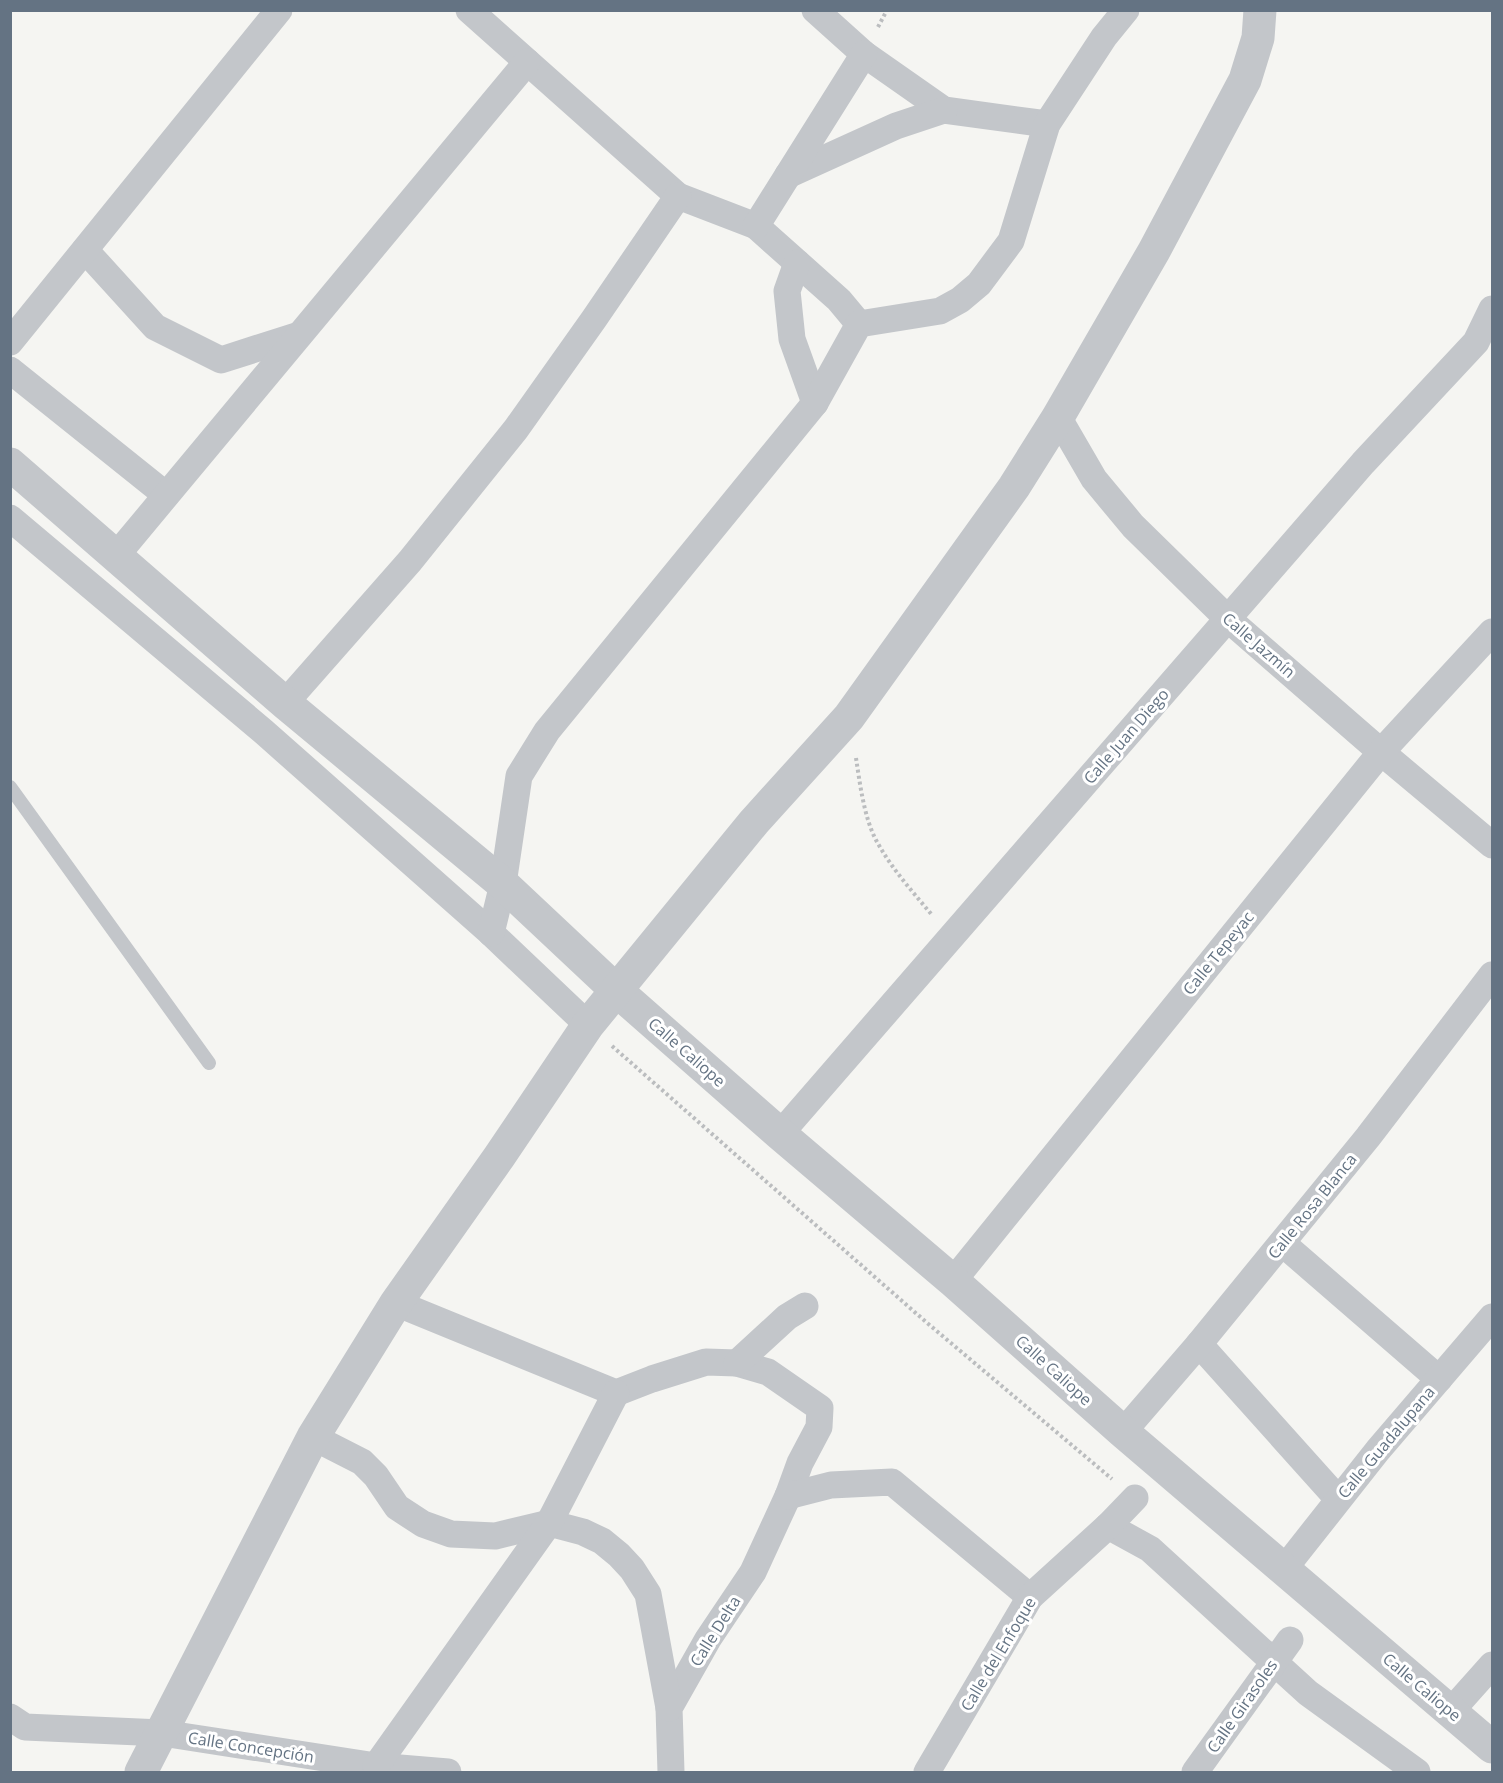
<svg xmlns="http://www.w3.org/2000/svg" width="1503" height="1783" font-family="'Open Sans',sans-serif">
<rect width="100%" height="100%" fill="#f5f5f2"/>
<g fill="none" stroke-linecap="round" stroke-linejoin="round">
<g stroke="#bbbdbf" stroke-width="4" stroke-dasharray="3 3" stroke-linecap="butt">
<path d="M878,27L887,10"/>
<path d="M856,758C860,784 864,817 876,840C891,868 912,891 932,915"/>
<path d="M612,1046L926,1322L1112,1479"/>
</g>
<path stroke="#c3c6ca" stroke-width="14" d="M10,787L209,1063"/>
<g stroke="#c3c6ca" stroke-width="27">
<path d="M469,10L678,196L756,226L839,300L859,324"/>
<path d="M815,10L864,54L944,110L1047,124"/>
<path d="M788,175L896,126L944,110"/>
<path d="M756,226L864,54"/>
<path d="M85,250L155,327L221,360L299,335"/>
<path d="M797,263L787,291L792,339L815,403"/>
<path d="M10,342L279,10"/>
<path d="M10,370L166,495"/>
<path d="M1058,417L1094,479L1133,526L1228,619L1381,752L1492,845"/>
<path d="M10,518L264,732L491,933L588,1025"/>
<path d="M115,557L527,62"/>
<path d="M285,703L410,561L516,429L594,319L678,196"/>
<path d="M491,933L503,884L519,776L547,731L815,403L859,324L940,311L960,300L979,284L1011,241L1047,124L1104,37L1126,10"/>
<path d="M780,1134L1363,463L1476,342L1492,309"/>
<path d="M1282,1243L1439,1379"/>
<path d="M953,1281L1381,752L1492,632"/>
<path d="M396,1303L616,1393L652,1379L706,1362L737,1363L768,1372L820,1408L819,1427L800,1463L788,1496L753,1572L708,1639L669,1708L671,1772"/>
<path d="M1199,1344L1338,1499"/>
<path d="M737,1363L787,1317L805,1306"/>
<path d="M1123,1432L1199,1344L1368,1137L1492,975"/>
<path d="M313,1437L362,1462L376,1476L397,1507L423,1524L451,1534L495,1536L549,1523L583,1532L602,1541L619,1555L632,1569L648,1594L669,1708"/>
<path d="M788,1496L831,1485L892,1482L1030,1597"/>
<path d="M1108,1526L1150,1549L1308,1693L1417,1772"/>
<path d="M1284,1569L1378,1450L1492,1317"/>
<path d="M1451,1711L1492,1665"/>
<path d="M10,1717L25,1727L162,1733L376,1766L448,1772"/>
<path d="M376,1766L549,1523L616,1393"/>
<path d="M927,1772L1030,1597L1108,1526L1135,1498"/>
<path d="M1195,1772L1290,1640"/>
</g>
<g stroke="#c3c6ca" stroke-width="33">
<path d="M10,464L285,703L503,884L617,991L780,1134L953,1281L1123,1432L1492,1747"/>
<path d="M141,1772L313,1437L396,1303L499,1157L588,1025L754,822L849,717L1014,487L1058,417L1154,251L1245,80L1258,38L1260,10"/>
</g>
</g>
<g text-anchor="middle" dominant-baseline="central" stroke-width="6" stroke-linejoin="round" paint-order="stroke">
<g font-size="16" fill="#647383" stroke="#fff">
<text transform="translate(1259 645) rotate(41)">Calle Jazmín</text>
<text transform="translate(1126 736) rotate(-49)">Calle Juan Diego</text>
<text transform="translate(1218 953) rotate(-51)">Calle Tepeyac</text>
<text transform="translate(687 1052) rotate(41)">Calle Caliope</text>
<text transform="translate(1312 1206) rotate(-51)">Calle Rosa Blanca</text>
<text transform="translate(1054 1370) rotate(42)">Calle Caliope</text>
<text transform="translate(1386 1442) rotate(-50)">Calle Guadalupana</text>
<text transform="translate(715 1631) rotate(-58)">Calle Delta</text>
<text transform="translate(998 1654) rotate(-59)">Calle del Enfoque</text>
<text transform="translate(1422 1687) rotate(40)">Calle Caliope</text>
<text transform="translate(1242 1706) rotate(-55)">Calle Girasoles</text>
<text transform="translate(251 1747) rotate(9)">Calle Concepción</text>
</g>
</g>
<rect width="1503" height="1783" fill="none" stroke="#647383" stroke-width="24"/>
</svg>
